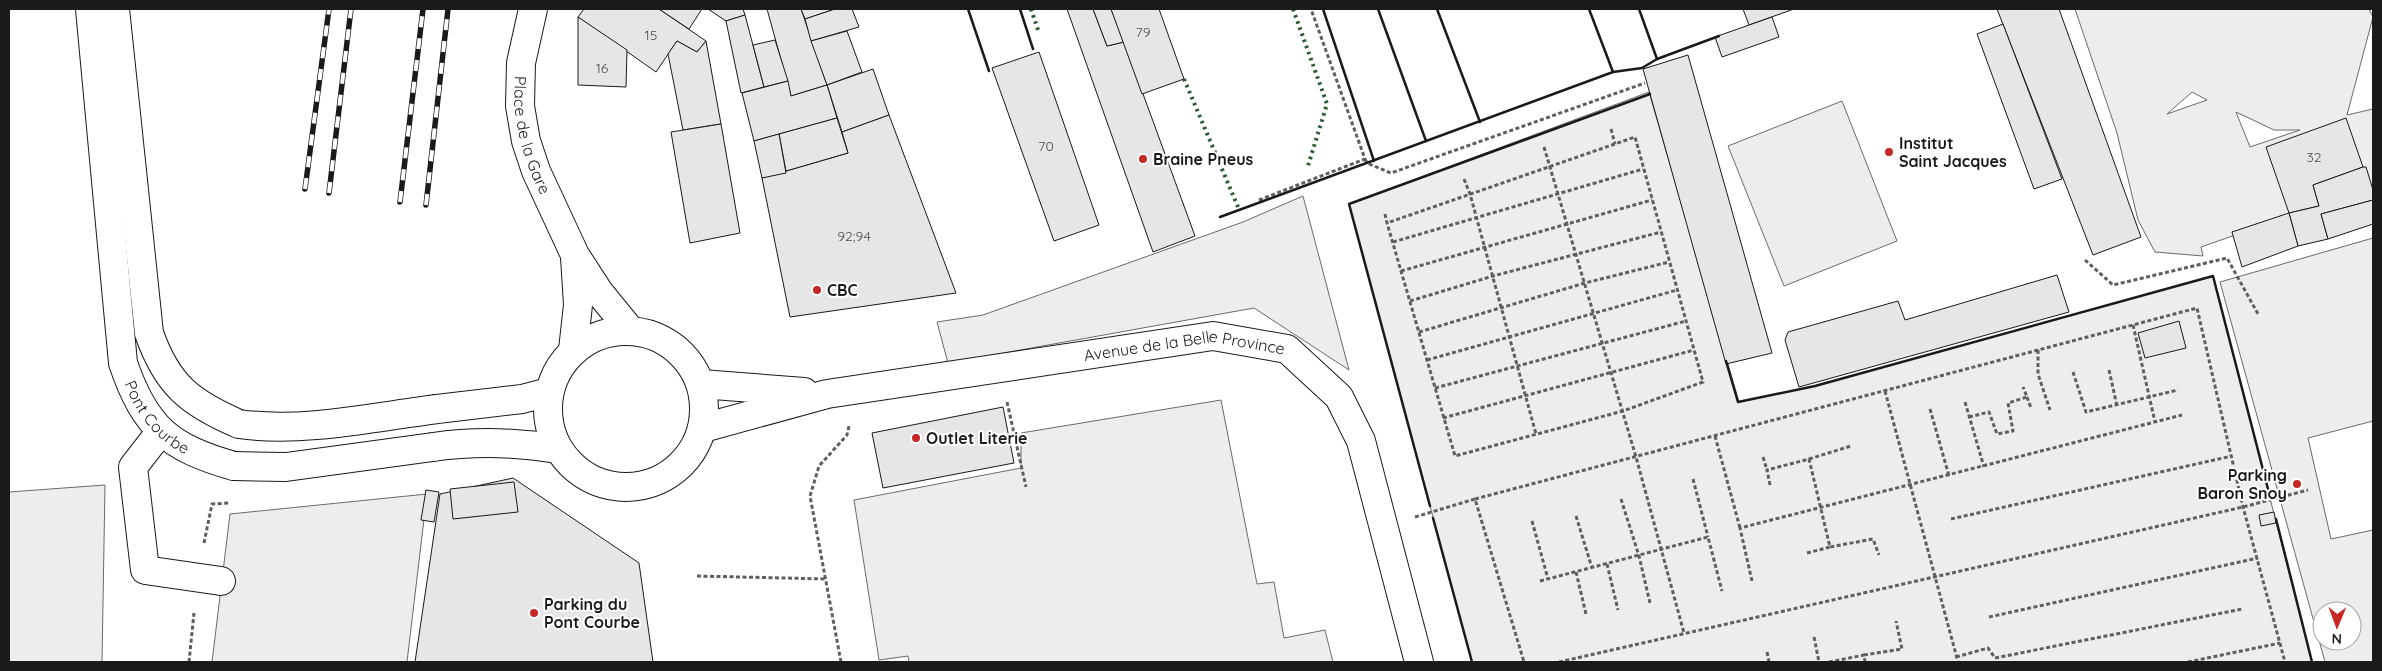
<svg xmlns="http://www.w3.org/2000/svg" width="2382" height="671" font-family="Quicksand,sans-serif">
<rect width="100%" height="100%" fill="#fff"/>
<g fill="#ededed" stroke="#6a6a6a" fill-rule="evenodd">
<path d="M2075,9H2369L2373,17L2347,115L2373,109V218L2245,254L2238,234L2201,247L2203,256L2155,252L2138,220L2117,133ZM2192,92L2207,100L2167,114ZM2236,112L2274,130H2300L2250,147Z"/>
<path d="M1649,92L1739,402L1815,386L2213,276L2312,662H1472L1349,204Z"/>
<path d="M1842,101L1897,241L1784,286L1728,146Z"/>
<path d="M1303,196L1349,370L1254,308L948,363L937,322L983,315L1243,222Z"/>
<path d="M2373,238V421L2308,438L2331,539L2373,530V662H2325L2220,282ZM2322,611H2352V641H2322Z"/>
<path d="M1221,400L1257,584L1274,582L1284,638L1325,630L1333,662H909L908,656L879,660L854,500L1021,468V433Z"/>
<path d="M105,485L102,662H9V492Z"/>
<path d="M427,494L407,662H212L230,514Z"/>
</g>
<g fill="#e6e6e6" stroke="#1a1a1a">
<path d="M584,9H659L706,41L697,52L677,41L656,72L578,17Z"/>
<path d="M659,9H702L689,29Z"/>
<path d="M708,9H743L745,15L726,21Z"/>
<path d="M767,9H801L827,85L791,96Z"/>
<path d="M801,9H835L805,19Z"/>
<path d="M835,9H852L859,27L811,41L805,19Z"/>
<path d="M1067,9H1093L1107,46L1124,42L1195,236L1153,252Z"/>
<path d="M1093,9H1111L1124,42L1107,46Z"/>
<path d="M1111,9H1159L1184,79L1142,94Z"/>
<path d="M1743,9H1794L1749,25Z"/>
<path d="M1997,9H2059L2141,237L2093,255Z"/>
<path d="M745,15L764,87L741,93L726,21Z"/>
<path d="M578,17L627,50L626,87L578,85Z"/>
<path d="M1772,17L1779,37L1722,57L1715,37Z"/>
<path d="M2003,24L2062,179L2034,189L1977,34Z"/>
<path d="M847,31L862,72L827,85L811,41Z"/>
<path d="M775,40L788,81L764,87L753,45Z"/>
<path d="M677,41L697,52L706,41L721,124L683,130L668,54Z"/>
<path d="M1039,52L1099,225L1054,241L992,68Z"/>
<path d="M1688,55L1772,353L1726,364L1643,69Z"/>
<path d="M873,69L889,115L842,132L827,85Z"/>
<path d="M788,81L791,96L827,85L837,118L754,141L742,93Z"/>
<path d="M889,115L956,293L790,317L762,178L848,153L842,132Z"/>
<path d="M837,118L848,153L786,171L779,134Z"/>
<path d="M2346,118L2363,167L2313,185L2319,206L2289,213L2266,147Z"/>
<path d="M721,124L740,233L690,243L671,132Z"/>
<path d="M779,134L786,173L762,178L754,141Z"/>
<path d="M2363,167H2366L2373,190V200L2321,214L2328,239L2298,246L2289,213L2319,206L2313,185Z"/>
<path d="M2373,200V224L2328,239L2321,214Z"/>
<path d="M2289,213L2298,246L2242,267L2232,232Z"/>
<path d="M2057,275L2069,312L1799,387L1785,340L1788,332L1898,301L1905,320Z"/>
<path d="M2179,321L2186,348L2145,358L2138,333Z"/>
<path d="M1003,407L1014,463L883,488L872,433Z"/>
<path d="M513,478L639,563L653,662H415L440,494Z"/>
<path d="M514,482L518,512L453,519L450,489Z"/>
<path d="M426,490L439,492L434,522L421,520Z"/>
<path d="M2274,512L2276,523L2261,526L2259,515Z"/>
</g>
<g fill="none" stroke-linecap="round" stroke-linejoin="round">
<g stroke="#1a1a1a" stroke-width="30">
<g id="minor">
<path id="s1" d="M533,9L521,63L520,106L526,141L536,171L575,255L599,292L630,330"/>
<path d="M573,350L578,305L575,257"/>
<path d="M161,431L133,467L145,570L221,581"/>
</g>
</g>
<g stroke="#1a1a1a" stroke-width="30">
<g id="major">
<path id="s2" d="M90,9L123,363C145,428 170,448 234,466"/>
<path d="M115,9L149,333C167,385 190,403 239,424"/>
<circle cx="626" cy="409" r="78"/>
<path d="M701,384L804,392"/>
<path d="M437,409L522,399L549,392"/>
<path id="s3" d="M703,428L827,394L1213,336L1287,349L1339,397L1361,441L1419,662"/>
<path d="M433,447C475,441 516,442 558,449"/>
</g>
</g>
<g stroke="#5f5f5f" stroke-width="3" stroke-dasharray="4 2.5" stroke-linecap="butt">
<path d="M1611,129L1615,144"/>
<path d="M1544,147L1636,457L1684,633"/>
<path d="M1365,159L1367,163L1391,173L1645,83"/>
<path d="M1464,179L1470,194L1536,434"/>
<path d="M1259,200L1365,159L1311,9"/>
<path d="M1385,214L1387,223L1455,456L1623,411L1703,382L1635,137L1387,223"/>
<path d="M1393,242L1643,169"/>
<path d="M2085,260L2113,285L2227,258L2258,314"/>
<path d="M1401,271L1652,200"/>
<path d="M1410,301L1493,276L1661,232"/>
<path d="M2133,325L2155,422"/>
<path d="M1419,332L1585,283L1669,262"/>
<path d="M2038,350V374L2050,410"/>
<path d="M1427,360L1677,290"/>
<path d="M2109,370L2117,406"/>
<path d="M2073,372L2086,412L2178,390"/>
<path d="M1435,388L1686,321"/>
<path d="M1885,391L1958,662"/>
<path d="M2027,397L2031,408"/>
<path d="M1007,402L1026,487"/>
<path d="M1965,402L1984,467"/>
<path d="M1930,409L1949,476"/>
<path d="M1969,417L1989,412L1997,434L2013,431L2008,403L2027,397L2023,387"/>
<path d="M1443,418L1694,350"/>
<path d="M1715,436L1740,528"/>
<path d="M1763,457L1767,470"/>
<path d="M1809,459L1851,446"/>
<path d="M1693,479L1708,537"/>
<path d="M1770,485L1767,470L1809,459L1830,547L1873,539L1879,555"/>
<path d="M1475,499L2197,308L2243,507L2285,662"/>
<path d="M1621,499L1639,556L1650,603"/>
<path d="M1576,516L1592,568"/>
<path d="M1415,517L1475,499L1524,662"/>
<path d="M1951,519L2232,456"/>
<path d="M1532,521L1548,579"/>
<path d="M204,543L212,504L230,503"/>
<path d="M1807,553L1830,547"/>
<path d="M1607,564L1618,610"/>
<path d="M1576,572L1586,614"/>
<path d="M697,576L826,579"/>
<path d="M1540,581L1708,537L1722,591"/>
<path d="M1752,581L1740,528L2182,415"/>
<path d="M1989,617L2258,558"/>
<path d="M1814,637L1819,662"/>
<path d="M1767,652L1769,662"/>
<path d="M1864,655L1902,649L1896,621"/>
<path d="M1956,657L1988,648L1995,658L2242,609"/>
<path d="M189,662L194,613"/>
<path d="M841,662L810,496L819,466L847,435L849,426"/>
<path d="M1559,662L2243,507L2308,490"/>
<path d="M1829,662L1864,655L1865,662"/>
<path d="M2188,662L2280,643"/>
</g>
<use href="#minor" stroke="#fff" stroke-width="28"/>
<use href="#major" stroke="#fff" stroke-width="28"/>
<g stroke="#1a1a1a" stroke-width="5.5">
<g id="rail">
<path d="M305,189L329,9"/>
<path d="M329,193L351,9"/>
<path d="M400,202L423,9"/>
<path d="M426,205L448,9"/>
</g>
</g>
<use href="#rail" stroke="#fff" stroke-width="4" stroke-dasharray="11" stroke-linecap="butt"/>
<g stroke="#1a1a1a" stroke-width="30" stroke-linecap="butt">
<g id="major-bridge">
<path d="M239,424C303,433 374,417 437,409"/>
<path d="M234,466L286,467L433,447"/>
</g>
</g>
<use href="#major-bridge" stroke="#fff" stroke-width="28"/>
<g stroke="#2b5a34" stroke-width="4" stroke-dasharray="2.5 4" stroke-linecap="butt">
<path d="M1031,9L1039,33"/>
<path d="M1293,9L1327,104L1307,169"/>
<path d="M1184,79L1238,207"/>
</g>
<g stroke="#1a1a1a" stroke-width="2.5">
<path d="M968,9L989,71"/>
<path d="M1020,9L1033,49"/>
<path d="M1323,9L1374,161"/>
<path d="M1378,9L1426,141"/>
<path d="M1437,9L1480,122"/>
<path d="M1589,9L1613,72L1642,68L1657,59L1719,36"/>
<path d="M1639,9L1657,59"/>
<path d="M1220,217L1613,72"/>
<path d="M1726,361L1738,402L1815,386L2213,276L2268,489"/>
<path d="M1430,506L1349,204L1650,94"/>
<path d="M1433,518L1472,662"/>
<path d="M2276,519L2312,662"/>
</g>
</g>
<g fill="#c62828" stroke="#fff" stroke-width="2">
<circle cx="1889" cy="152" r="5"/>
<circle cx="1143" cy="159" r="5"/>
<circle cx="817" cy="290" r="5"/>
<circle cx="916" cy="438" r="5"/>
<circle cx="2297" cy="484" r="5"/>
<circle cx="534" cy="613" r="5"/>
</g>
<g text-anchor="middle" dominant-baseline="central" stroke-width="4" stroke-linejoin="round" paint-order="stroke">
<g font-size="14" fill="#4d4d4d">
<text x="1143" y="32">79</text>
<text x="651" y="35">15</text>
<text x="602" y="68">16</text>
<text x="1046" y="146">70</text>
<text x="2314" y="157">32</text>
<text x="854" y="236">92;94</text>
</g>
<g font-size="16" fill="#1a1a1a" stroke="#fff">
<text stroke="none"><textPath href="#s1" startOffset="129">Place de la Gare</textPath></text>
<text stroke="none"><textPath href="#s3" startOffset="490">Avenue de la Belle Province</textPath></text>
<text stroke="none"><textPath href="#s2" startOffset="421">Pont Courbe</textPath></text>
</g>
<g font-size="16" font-weight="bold" fill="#1a1a1a" stroke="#fff" text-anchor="start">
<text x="1899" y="143">Institut<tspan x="1899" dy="18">Saint Jacques</tspan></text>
<text x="1153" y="159">Braine Pneus</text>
<text x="827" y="290">CBC</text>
<text x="926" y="438">Outlet Literie</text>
<text x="2287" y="475" text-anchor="end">Parking<tspan x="2287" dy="18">Baron Snoy</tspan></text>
<text x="544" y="604">Parking du<tspan x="544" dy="18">Pont Courbe</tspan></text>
</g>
</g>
<rect width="2382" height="671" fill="none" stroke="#1a1a1a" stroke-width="20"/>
<g transform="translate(2337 626) rotate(181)"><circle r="24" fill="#ffffff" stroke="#a3a3a3"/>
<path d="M0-4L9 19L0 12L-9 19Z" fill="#c62828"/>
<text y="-8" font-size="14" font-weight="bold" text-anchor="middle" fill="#1a1a1a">N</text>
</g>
</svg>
